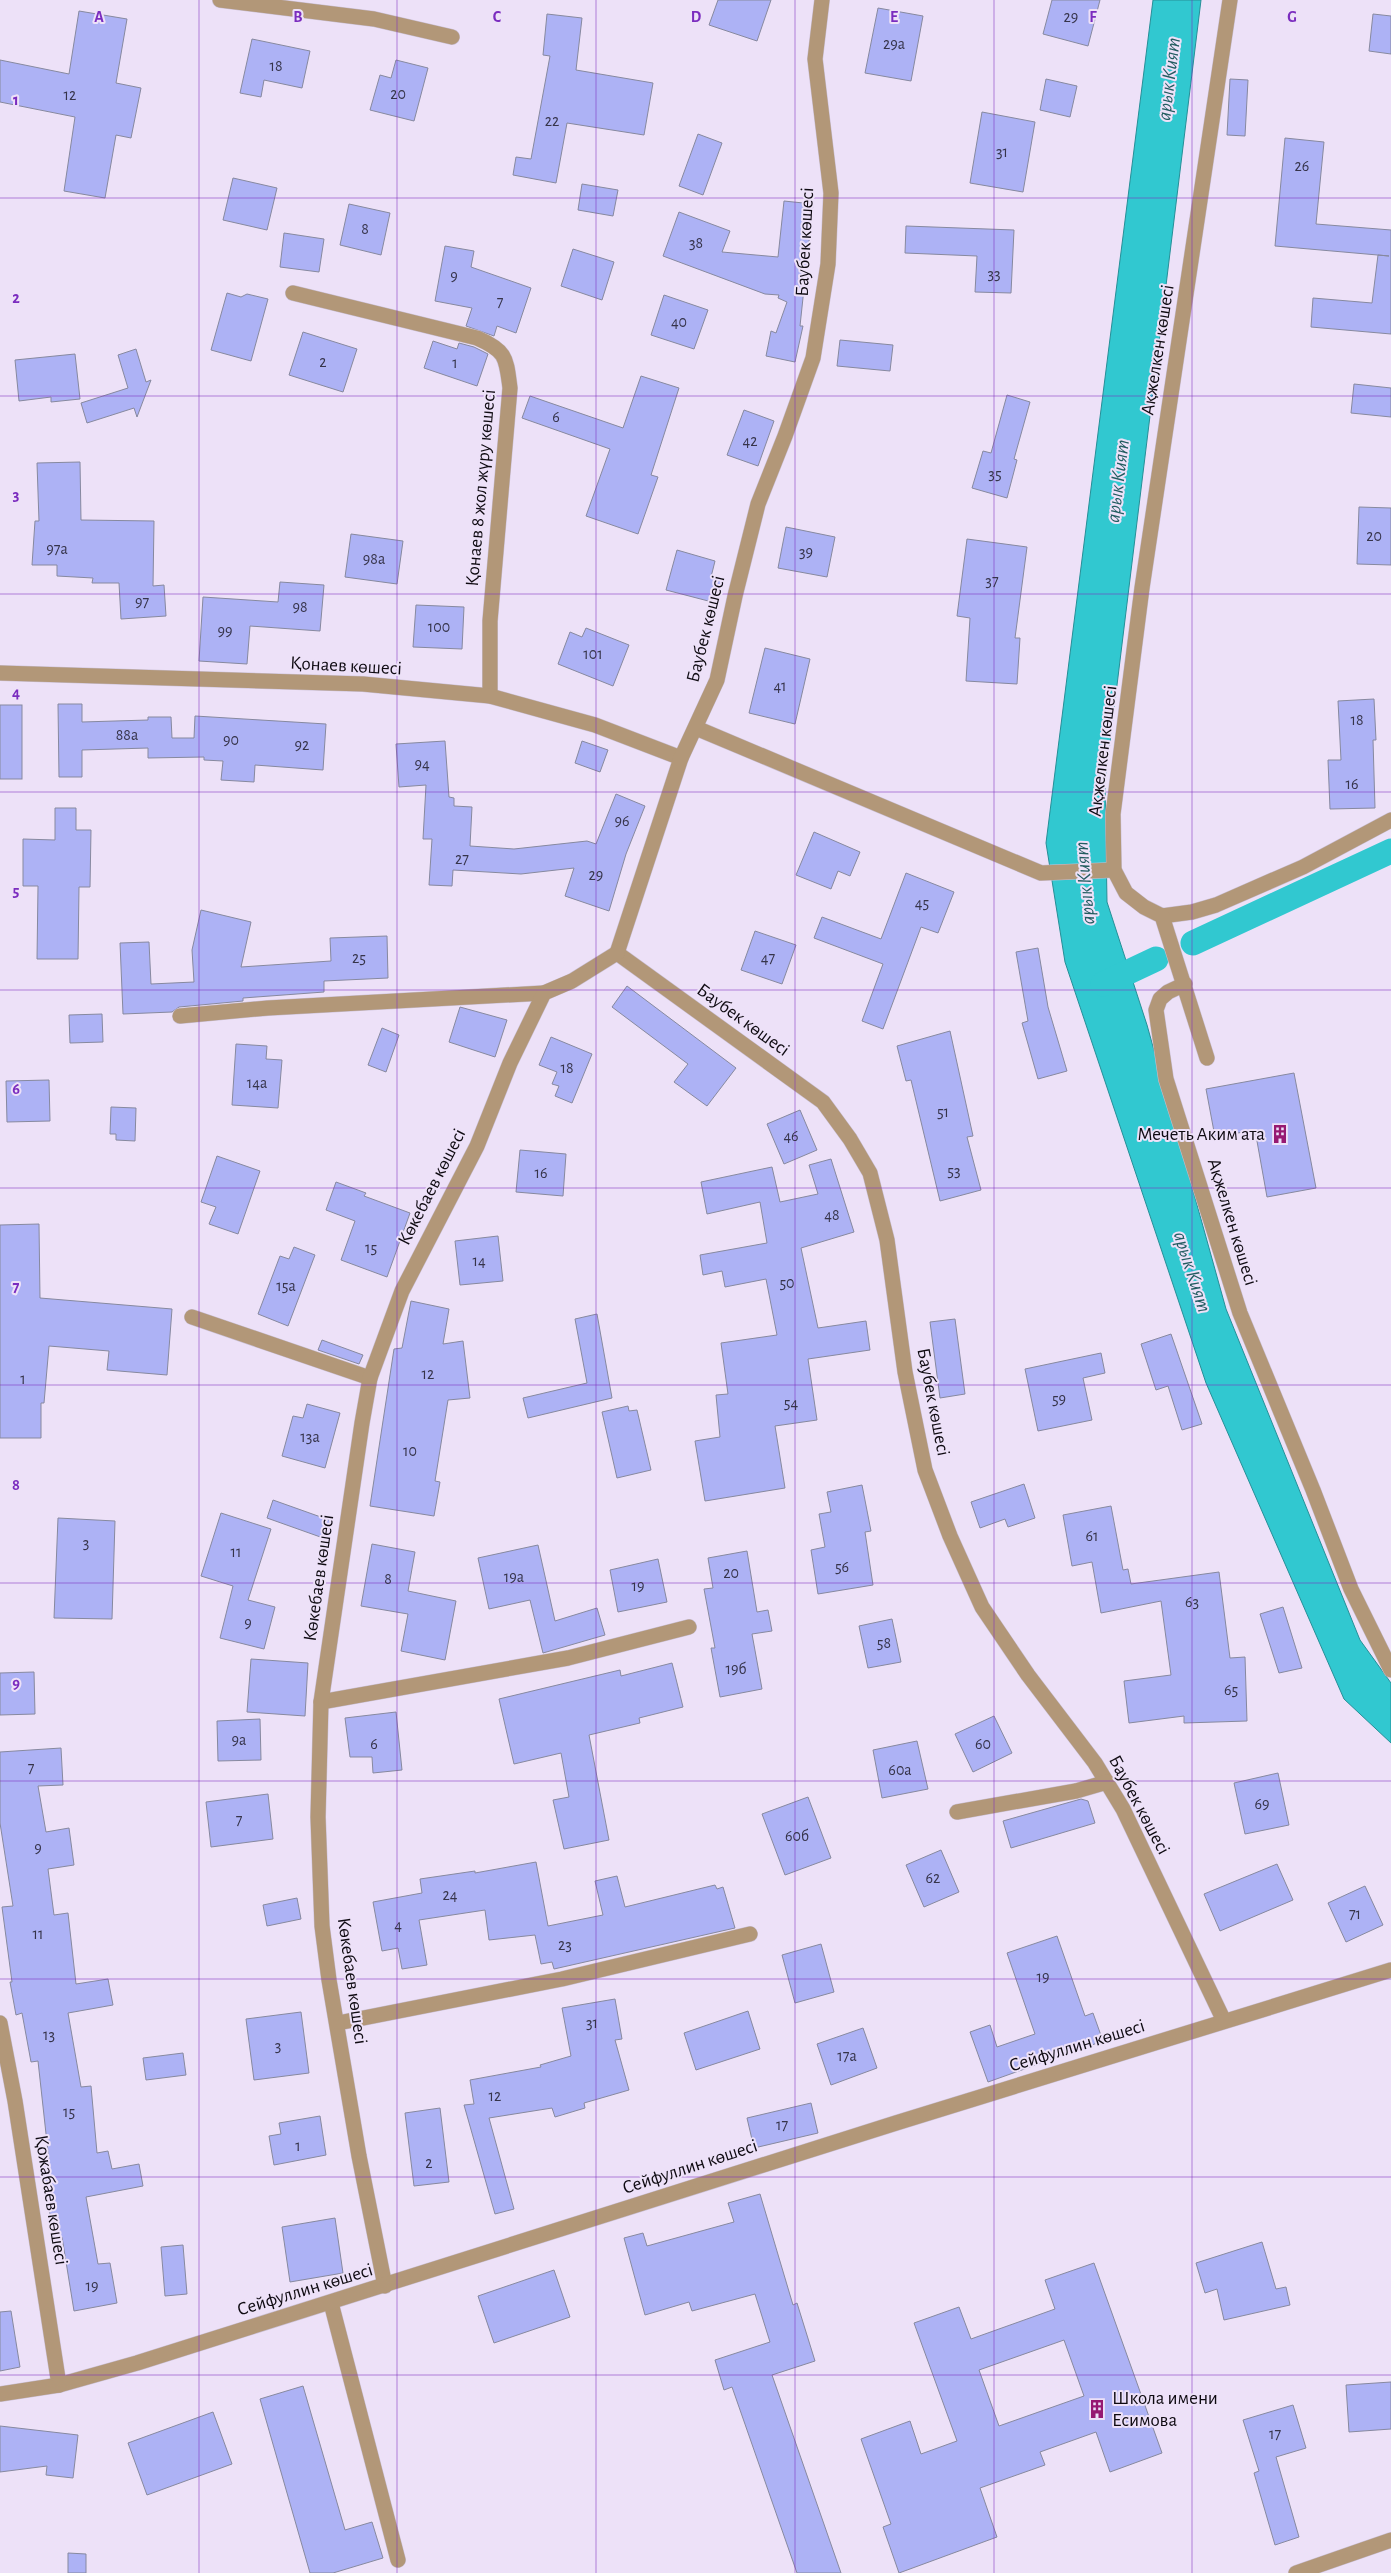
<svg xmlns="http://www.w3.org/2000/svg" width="1391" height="2573" font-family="'Alegreya Sans',sans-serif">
<rect width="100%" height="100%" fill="#ede1f8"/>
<path fill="#31c8d0" stroke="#268f97" d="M1153,0H1201L1105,783L1107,902L1147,1025L1226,1309L1360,1640L1391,1683V1743L1344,1699L1206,1383L1065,962L1046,843Z"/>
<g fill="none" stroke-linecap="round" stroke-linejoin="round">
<g stroke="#31c8d0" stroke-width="25">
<path d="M1193,943L1391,851"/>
<path d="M1103,984L1156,959"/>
</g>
</g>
<g fill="#adb2f5" stroke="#87899f" fill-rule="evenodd">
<path d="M718,0H771L757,41L709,25Z"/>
<path d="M1052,0H1100L1088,46L1043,34Z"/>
<path d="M878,8L923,16L911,81L865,73Z"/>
<path d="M79,11L127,19L116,83L141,88L131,138L116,135L105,198L64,191L75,117L0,102V60L69,74Z"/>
<path d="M547,14L582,18L576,70L653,83L644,135L567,123L556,183L513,175L516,157L531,159L550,56L543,55Z"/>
<path d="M1373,14L1391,16V54L1369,51Z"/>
<path d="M252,39L310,51L302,88L264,80L261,97L240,93Z"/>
<path d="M396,60L428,68L414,121L370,110L380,75L391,78Z"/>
<path d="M1046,79L1077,86L1070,117L1040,110Z"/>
<path d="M1230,79L1248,80L1245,136L1227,135Z"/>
<path d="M982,112L1035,122L1023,192L970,183Z"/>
<path d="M698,134L722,143L703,195L679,186Z"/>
<path d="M1285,138L1324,142L1316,224L1391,230V334L1311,327L1313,298L1372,303L1378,255L1389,256L1275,246Z"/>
<path d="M233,178L277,188L267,230L223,220Z"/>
<path d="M582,184L618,190L613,216L578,210Z"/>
<path d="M784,201L813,204L800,326H803L795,362L766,356L771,331L776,333L787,302L778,298L779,295L765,294L663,256L679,212L730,231L722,252L778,257Z"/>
<path d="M349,204L390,213L381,255L340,245Z"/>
<path d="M906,226L1014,230L1011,293L975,292L977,256L905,253Z"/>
<path d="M284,233L324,239L319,272L280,267Z"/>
<path d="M445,246L474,251L471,267L531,288L516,333L497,326L494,336L466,326L472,308L435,301Z"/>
<path d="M573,249L614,262L602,300L561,286Z"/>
<path d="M227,293L241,297L247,294L268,299L251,361L211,350Z"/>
<path d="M664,295L708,310L694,349L651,335Z"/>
<path d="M303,332L357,349L343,392L289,375Z"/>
<path d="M840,340L893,345L890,371L837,366Z"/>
<path d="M433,341L457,349L459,343L474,347L488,354L477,386L424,368Z"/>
<path d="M136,349L146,382L151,380L137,417L134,408L87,423L81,403L128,388L118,355Z"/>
<path d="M75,354L80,399L51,402V397L19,401L15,360Z"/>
<path d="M641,376L679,388L651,475L658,477L638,534L586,516L610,449L522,418L530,396L623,428Z"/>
<path d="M1354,384L1391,388V417L1351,413Z"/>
<path d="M1007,395L1030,402L1014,459L1017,460L1007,498L972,488L983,451L991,453Z"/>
<path d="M744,410L774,421L758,466L727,455Z"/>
<path d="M80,462L81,520L154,521L153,586L164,585L166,616L121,619L119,583H92L93,578L57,576V565H32L35,521H39L37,463Z"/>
<path d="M1359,507L1391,508V565L1357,564Z"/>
<path d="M786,527L835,537L827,577L778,568Z"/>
<path d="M351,534L403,541L397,584L345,577Z"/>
<path d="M967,539L1027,547L1015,638H1020L1017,684L966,681L970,618L957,616Z"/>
<path d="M677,550L715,561L711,577L722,580L716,603L666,590Z"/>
<path d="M280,582L324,585L320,631L250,626L247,664L199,661L203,597L278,602Z"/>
<path d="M416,605L464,607L462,649L413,647Z"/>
<path d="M586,628L629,645L613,686L558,664L570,632L582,637Z"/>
<path d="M765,648L810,659L795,724L749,713Z"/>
<path d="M1374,699L1376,740H1373L1375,808L1330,809L1328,760H1341L1338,701Z"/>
<path d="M58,704H82V722L148,720V717H171L172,738H194L195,716L326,724L323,770L255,765L254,782L221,780L223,761L204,760V757L148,758V748L82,750V777H59Z"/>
<rect x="0" y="705" width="22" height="74"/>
<path d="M445,741L449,797L454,798V806L472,807L470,846L514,849L587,841L596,844L616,794L645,806L626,854L609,911L565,896L574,868L521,874L453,870L452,886L429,885L432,839H423L426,785L399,787L396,744Z"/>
<path d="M582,741L608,750L600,772L575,763Z"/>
<path d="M55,808H76V830H91L90,887H79L78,959H37L38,886H23V839L55,840Z"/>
<path d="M814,832L860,852L850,876L838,871L831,889L796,875Z"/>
<path d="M906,873L954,892L938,933L921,927L883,1029L862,1021L883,964L814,938L822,917L881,939Z"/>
<path d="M201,910L251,922L241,967L331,961L330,938L387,936L388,978L324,981V992L243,998V1001L179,1007L172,1012L123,1014L120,943L149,942L151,984L194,982L192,950Z"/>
<path d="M755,931L796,945L782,984L741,970Z"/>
<path d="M1038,948L1048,1007L1067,1071L1038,1079L1022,1023L1028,1021L1016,952Z"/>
<path d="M627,986L736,1068L707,1106L674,1082L688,1064L612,1007Z"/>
<path d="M460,1007L507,1020L495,1057L449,1042Z"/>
<path d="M102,1014L103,1042L70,1043L69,1015Z"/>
<path d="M382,1028L399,1035L386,1072L368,1065Z"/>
<path d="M950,1031L973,1136L967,1137L981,1190L940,1201L911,1080L906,1081L897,1046Z"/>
<path d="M551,1037L592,1054L572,1103L555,1096L559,1086L552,1084L557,1072L539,1065Z"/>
<path d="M236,1044L267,1046L266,1059L282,1060L278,1108L232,1105Z"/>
<path d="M1294,1073L1316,1188L1267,1197L1255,1130L1215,1137L1206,1089Z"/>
<path d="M49,1080L50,1121L7,1122L6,1081Z"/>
<path d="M111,1107L136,1108L135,1141L116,1140V1134H110Z"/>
<path d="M800,1110L817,1150L784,1164L767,1124Z"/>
<path d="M520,1150L566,1154L563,1196L516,1192Z"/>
<path d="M217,1156L260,1171L238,1234L209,1224L216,1207L201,1202Z"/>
<path d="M831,1159L854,1232L801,1248L818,1328L866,1321L870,1350L808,1359L817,1420L775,1426L785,1488L705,1501L695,1441L720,1437L716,1395L728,1394L721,1343L777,1335L766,1279L725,1287L722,1271L703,1275L700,1255L767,1243L760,1202L707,1214L701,1182L772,1167L780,1202L818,1194L809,1165Z"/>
<path d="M336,1182L366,1193L364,1196L410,1213L387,1277L341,1260L355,1221L326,1210Z"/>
<path d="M39,1224L40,1298L172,1309L167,1375L107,1370L109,1351L49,1346L44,1403H41V1438H0V1225Z"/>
<path d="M498,1236L503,1281L460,1285L455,1241Z"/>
<path d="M294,1247L315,1255L288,1326L258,1314L280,1256L289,1259Z"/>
<path d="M411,1301L449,1309L443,1344L463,1341L470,1398L448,1400L435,1481L440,1482L434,1516L370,1506L394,1349L402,1348Z"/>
<path d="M597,1314L612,1398L528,1418L523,1398L587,1383L575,1319Z"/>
<path d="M955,1319L965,1394L940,1398L930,1322Z"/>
<path d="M1171,1334L1202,1424L1182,1430L1168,1386L1156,1390L1141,1344Z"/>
<path d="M322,1340L363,1355L359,1364L318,1350Z"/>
<path d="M1101,1353L1105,1373L1083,1378L1092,1420L1038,1431L1025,1369Z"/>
<path d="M307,1404L340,1413L325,1468L282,1456L293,1416L303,1418Z"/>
<path d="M628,1406L629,1411L637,1410L651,1470L617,1478L602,1412Z"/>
<path d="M1024,1484L1035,1518L1008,1527L1005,1519L980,1528L971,1502Z"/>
<path d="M862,1485L871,1531L865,1532L873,1585L818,1594L811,1550L825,1547L819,1514L831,1512L827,1492Z"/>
<path d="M273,1500L332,1521L326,1539L267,1518Z"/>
<path d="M1111,1506L1123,1570L1128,1569L1131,1584L1219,1572L1230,1658L1245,1657L1247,1721L1184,1723V1716L1129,1723L1124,1681L1171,1675L1161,1601L1101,1613L1092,1562L1072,1566L1063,1515Z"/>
<path d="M221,1513L271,1529L248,1600L275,1607L264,1649L220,1638L233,1586L201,1576Z"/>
<path d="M58,1518L115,1521L112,1619L54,1618Z"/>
<path d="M372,1544L415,1552L408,1591L456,1601L445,1660L401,1651L408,1614L361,1606Z"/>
<path d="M538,1545L555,1621L597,1608L605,1635L543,1653L530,1600L489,1609L478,1558Z"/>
<path d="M747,1551L757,1612L768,1610L772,1631L752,1634L762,1689L720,1697L711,1648H715L704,1589L713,1588L708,1558Z"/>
<path d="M658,1559L667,1602L618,1612L610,1570Z"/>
<path d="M1283,1607L1302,1668L1279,1673L1260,1614Z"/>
<path d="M892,1619L901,1662L868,1668L859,1626Z"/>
<path d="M251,1659L308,1663L305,1716L247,1712Z"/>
<path d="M672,1663L683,1707L639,1718L640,1723L589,1735L609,1840L564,1849L553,1800L569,1797L561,1753L514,1764L499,1699L620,1670L621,1676Z"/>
<path d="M34,1672L35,1714L0,1715V1673Z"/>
<path d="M396,1712L402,1770L373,1773L372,1757H350L345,1718Z"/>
<path d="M994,1716L1012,1753L973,1772L955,1734Z"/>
<path d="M260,1719L261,1760L218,1761L217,1721Z"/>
<path d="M917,1741L928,1789L882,1798L873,1750Z"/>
<path d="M61,1748L63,1785L38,1786L46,1832L69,1828L74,1865L48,1869L54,1915L68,1913L76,1984L108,1979L113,2005L68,2013L81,2087L91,2086L97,2153L108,2151L112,2169L139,2164L143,2186L86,2197L98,2264L110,2263L117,2303L74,2311L62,2237L54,2238L41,2162L49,2161L38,2061L31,2062L22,2013L16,2015L10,1982H12L2,1907L13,1906L0,1823V1752Z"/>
<path d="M1278,1773L1289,1825L1245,1834L1234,1783Z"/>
<path d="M268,1794L273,1839L211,1847L206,1802Z"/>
<path d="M808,1797L831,1858L785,1875L762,1814Z"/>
<path d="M1081,1799L1088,1801L1095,1823L1011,1848L1003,1821Z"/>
<path d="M941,1850L959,1892L924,1907L906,1865Z"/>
<path d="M536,1862L548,1926L603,1915L595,1881L617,1876L625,1907L715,1885L717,1889L723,1887L735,1928L554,1969L552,1962L541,1964L535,1935L489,1940L485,1910L419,1920L427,1965L402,1969L398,1948L382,1951L373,1902L422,1893L420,1879L475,1871V1873Z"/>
<path d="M1277,1864L1293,1900L1220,1931L1204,1894Z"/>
<path d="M1365,1886L1383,1925L1346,1942L1328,1903Z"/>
<path d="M297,1898L301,1919L267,1926L263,1905Z"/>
<path d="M1057,1936L1085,2016L1093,2013L1103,2041L988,2082L970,2032L990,2025L997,2047L1035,2034L1007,1953Z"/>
<path d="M821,1944L834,1992L795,2003L782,1955Z"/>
<path d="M615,1999L622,2039L615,2040L629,2090L584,2103L585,2108L555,2117L552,2108L489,2118L514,2209L495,2214L464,2105L474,2104L470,2080L541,2067L540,2065L571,2056L562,2008Z"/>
<path d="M748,2011L760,2049L696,2070L684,2033Z"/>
<path d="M301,2012L309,2073L254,2080L246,2019Z"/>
<path d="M863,2028L877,2068L831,2085L817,2044Z"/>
<path d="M183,2053L186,2075L146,2080L143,2058Z"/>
<path d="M811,2103L818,2133L754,2148L747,2118Z"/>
<path d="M440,2108L449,2182L414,2186L405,2113Z"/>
<path d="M320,2116L326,2155L274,2165L269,2136L281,2134L279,2123Z"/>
<path d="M760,2194L793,2305L797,2303L815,2361L772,2375L841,2573H797L732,2387L724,2390L715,2360L770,2342L755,2294L692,2311L689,2302L645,2315L624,2238L643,2233L647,2246L734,2222L728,2203Z"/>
<path d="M335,2218L343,2273L290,2282L282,2227Z"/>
<path d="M1262,2242L1276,2289L1286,2287L1290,2305L1224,2320L1217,2289L1205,2293L1196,2263Z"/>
<path d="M183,2245L187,2294L165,2296L161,2247Z"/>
<path d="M1094,2263L1162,2453L1110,2472L1096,2432L1040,2452L1045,2465L980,2488L997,2537L899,2573L883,2527L891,2524L861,2439L910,2421L921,2454L957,2441L914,2323L959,2307L971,2339L1055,2309L1045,2280ZM1064,2340L1084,2396L999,2426L979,2370Z"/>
<path d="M554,2270L570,2317L494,2343L478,2296Z"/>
<path d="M11,2311L20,2367L0,2371V2312Z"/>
<path d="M1391,2382V2429L1349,2432L1346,2385Z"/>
<path d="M303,2386L345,2530L372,2522L383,2558L333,2573H310L260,2399Z"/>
<path d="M1293,2405L1306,2448L1276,2457L1299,2537L1275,2545L1254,2473L1259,2471L1243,2420Z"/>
<path d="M213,2412L232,2464L147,2495L128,2443Z"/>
<path d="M0,2426L78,2435L73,2478L46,2475L47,2466L0,2472Z"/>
<path d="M68,2553L86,2554V2573H68Z"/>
</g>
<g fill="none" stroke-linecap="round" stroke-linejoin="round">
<g stroke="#c9bfd3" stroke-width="16">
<g id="minor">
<path d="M220,0L374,19L452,37"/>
<path d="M293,293L477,338C507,351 506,358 510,388L490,621V696"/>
<path d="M0,673L363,684L490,696L595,725L681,758"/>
<path d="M696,728L1041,873L1114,870"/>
<path d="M1162,916L1192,912L1216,905L1303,867L1391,820"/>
<path d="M617,953L823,1102L850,1139L870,1173L887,1240L905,1372L925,1470L950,1536L982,1607L1028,1675L1095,1763L1123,1809L1224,2021"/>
<path d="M617,953L681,758L717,680L735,596L758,504L785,436L813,358L828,264L831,193L815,59L822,0"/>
<path d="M1185,984L1168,992L1160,999L1156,1010L1166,1079L1240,1313L1313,1490L1351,1589L1391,1670"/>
<path d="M180,1016L268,1008L544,993"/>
<path d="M1207,1058L1162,916L1144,907L1126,893L1114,870L1113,814L1142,588L1230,0"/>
<path d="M192,1317L370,1378"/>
<path d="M321,1702L568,1658L689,1627"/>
<path d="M957,1812L1076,1791L1107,1782"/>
<path d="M0,2023L15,2101L59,2385"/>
<path d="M338,2023L562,1979L750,1934"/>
<path d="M385,2286L359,2156L329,1980L322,1926L318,1817L321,1702L362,1423L370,1378L402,1291L477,1146L510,1063L544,993L572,981L617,953"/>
<path d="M331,2303L398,2560"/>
<path d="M0,2394L59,2385L137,2363L896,2123L1391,1970"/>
<path d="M1296,2573L1391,2540"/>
</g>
</g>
<use href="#minor" stroke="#b29778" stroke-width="15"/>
</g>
<path fill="none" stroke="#7b2cbf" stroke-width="1" stroke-opacity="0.55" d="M199,0V2573M397,0V2573M596,0V2573M795,0V2573M994,0V2573M1192,0V2573M0,198H1391M0,396H1391M0,594H1391M0,792H1391M0,990H1391M0,1188H1391M0,1385H1391M0,1583H1391M0,1781H1391M0,1979H1391M0,2177H1391M0,2375H1391"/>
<defs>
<g id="building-bare" transform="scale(1.5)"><path d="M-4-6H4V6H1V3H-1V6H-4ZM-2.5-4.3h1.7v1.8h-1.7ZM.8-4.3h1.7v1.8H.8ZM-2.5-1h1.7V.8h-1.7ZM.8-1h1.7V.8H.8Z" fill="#961972" stroke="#ede1f8" stroke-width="2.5" paint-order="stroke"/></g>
</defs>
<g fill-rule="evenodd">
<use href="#building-bare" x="1280" y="1134"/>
<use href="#building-bare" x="1097" y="2409"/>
</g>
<g text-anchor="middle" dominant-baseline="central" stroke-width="4" stroke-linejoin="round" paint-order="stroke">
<g font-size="16" fill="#36344a">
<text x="1071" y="17">29</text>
<text x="894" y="44">29а</text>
<text x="276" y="66">18</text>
<text x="398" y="94">20</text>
<text x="70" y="95">12</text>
<text x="552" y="121">22</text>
<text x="1002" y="152">31</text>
<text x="1302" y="166">26</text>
<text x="365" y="229">8</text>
<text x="696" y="243">38</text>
<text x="994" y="274">33</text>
<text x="454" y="276">9</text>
<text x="500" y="302">7</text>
<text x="679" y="322">40</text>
<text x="323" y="362">2</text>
<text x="455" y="363">1</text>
<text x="556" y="417">6</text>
<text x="750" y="441">42</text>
<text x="995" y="474">35</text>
<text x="1374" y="536">20</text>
<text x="57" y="549">97а</text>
<text x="806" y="552">39</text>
<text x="374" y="559">98а</text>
<text x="992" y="581">37</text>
<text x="142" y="602">97</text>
<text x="300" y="607">98</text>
<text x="439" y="627">100</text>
<text x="225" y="631">99</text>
<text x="593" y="654">101</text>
<text x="780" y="686">41</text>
<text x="1357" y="720">18</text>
<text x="127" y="735">88а</text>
<text x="231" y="740">90</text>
<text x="302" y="745">92</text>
<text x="422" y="764">94</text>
<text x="1352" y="784">16</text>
<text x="622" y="821">96</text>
<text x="462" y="859">27</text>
<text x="596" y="875">29</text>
<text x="922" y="903">45</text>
<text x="359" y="958">25</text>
<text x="768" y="958">47</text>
<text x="567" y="1068">18</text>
<text x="257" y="1083">14а</text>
<text x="943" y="1112">51</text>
<text x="791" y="1136">46</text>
<text x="954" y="1171">53</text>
<text x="541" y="1173">16</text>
<text x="832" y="1215">48</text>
<text x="371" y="1248">15</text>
<text x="479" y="1261">14</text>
<text x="787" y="1283">50</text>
<text x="286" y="1286">15а</text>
<text x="428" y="1374">12</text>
<text x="23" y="1379">1</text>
<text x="1059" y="1399">59</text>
<text x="791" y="1403">54</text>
<text x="310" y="1437">13а</text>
<text x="410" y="1451">10</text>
<text x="1092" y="1536">61</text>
<text x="86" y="1543">3</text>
<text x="236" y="1552">11</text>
<text x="842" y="1567">56</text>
<text x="731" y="1573">20</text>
<text x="514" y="1577">19а</text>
<text x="388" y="1579">8</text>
<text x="638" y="1586">19</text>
<text x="1192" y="1602">63</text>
<text x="248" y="1623">9</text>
<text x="884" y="1643">58</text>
<text x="736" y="1669">19б</text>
<text x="1231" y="1690">65</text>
<text x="239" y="1740">9а</text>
<text x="374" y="1744">6</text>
<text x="983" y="1744">60</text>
<text x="31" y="1768">7</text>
<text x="900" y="1770">60а</text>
<text x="1262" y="1804">69</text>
<text x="239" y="1820">7</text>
<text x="797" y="1836">60б</text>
<text x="38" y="1848">9</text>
<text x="933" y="1878">62</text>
<text x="450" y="1895">24</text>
<text x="1355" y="1914">71</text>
<text x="398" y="1925">4</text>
<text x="38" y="1934">11</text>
<text x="565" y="1945">23</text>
<text x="1043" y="1977">19</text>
<text x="592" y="2023">31</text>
<text x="49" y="2035">13</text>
<text x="278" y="2046">3</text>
<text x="847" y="2056">17а</text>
<text x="495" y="2096">12</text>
<text x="69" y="2112">15</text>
<text x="782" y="2125">17</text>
<text x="298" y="2146">1</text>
<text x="429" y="2163">2</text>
<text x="92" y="2286">19</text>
<text x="1275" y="2434">17</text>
</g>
<g font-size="19" fill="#0e0a11" stroke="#ede1f8">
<text transform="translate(805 242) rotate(-87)">Баубек көшесі</text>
<text transform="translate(1158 350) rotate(-81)">Ақжелкен көшесі</text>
<text transform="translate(481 488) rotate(-85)">Қонаев 8 жол жүру көшесі</text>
<text transform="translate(706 629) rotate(-76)">Баубек көшесі</text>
<text transform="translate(346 666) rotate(3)">Қонаев көшесі</text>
<text transform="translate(1103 751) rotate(-83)">Ақжелкен көшесі</text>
<text transform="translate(743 1020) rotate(36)">Баубек көшесі</text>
<text transform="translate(432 1187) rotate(-63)">Көкебаев көшесі</text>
<text transform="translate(1232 1222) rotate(73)">Ақжелкен көшесі</text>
<text transform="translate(933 1402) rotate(79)">Баубек көшесі</text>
<text transform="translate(319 1578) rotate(-82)">Көкебаев көшесі</text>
<text transform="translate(1139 1805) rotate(62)">Баубек көшесі</text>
<text transform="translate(352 1981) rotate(82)">Көкебаев көшесі</text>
<text transform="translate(1077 2046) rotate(-17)">Сейфуллин көшесі</text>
<text transform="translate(690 2167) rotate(-18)">Сейфуллин көшесі</text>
<text transform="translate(51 2200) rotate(81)">Қожабаев көшесі</text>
<text transform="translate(305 2290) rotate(-17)">Сейфуллин көшесі</text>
</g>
<g font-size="19" fill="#0e0a11" stroke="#ede1f8" text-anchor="end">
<text x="1265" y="1134">Мечеть Аким ата</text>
<text x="1112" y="2398" text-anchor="start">Школа имени<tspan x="1112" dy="22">Есимова</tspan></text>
</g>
<g font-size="20" font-style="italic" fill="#225c60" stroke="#ede1f8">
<text transform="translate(1169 79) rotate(-83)">арык Кият</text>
<text transform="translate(1118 481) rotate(-83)">арык Кият</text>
<text transform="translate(1085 883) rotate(-95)">арык Кият</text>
<text transform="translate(1192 1272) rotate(72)">арык Кият</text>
</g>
</g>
<g font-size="16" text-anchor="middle" font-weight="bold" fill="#7b2cbf" stroke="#ede1f8" stroke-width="4" stroke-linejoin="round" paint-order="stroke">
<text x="99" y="22">A</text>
<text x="298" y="22">B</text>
<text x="497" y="22">C</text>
<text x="696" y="22">D</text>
<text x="894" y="22">E</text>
<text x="1093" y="22">F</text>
<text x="1292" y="22">G</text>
<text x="16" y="105">1</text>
<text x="16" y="303">2</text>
<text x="16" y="500">3</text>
<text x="16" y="698">4</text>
<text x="16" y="896">5</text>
<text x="16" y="1094">6</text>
<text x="16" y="1292">7</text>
<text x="16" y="1490">8</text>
<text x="16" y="1688">9</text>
</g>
</svg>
